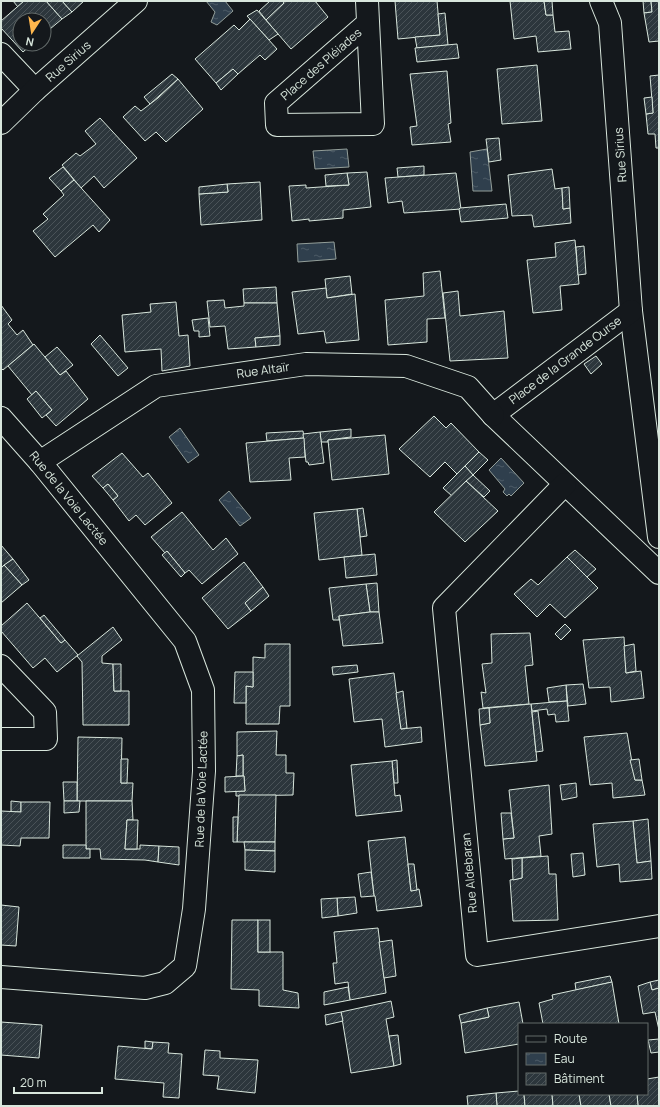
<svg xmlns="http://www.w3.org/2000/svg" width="660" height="1107" font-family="Manrope,sans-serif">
<defs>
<pattern id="water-ripples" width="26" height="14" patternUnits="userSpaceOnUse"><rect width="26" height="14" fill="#2f3f4d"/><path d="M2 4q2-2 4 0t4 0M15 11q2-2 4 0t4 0" fill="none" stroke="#4c5b66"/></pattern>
<pattern id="building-hatch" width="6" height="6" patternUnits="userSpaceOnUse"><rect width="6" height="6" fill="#2c363c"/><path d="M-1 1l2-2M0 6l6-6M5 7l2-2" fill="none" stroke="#4a5358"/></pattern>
</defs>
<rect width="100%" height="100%" fill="#14181c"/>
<g fill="url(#water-ripples)" stroke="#939e99">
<path d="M206,1H225L233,11L217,25L211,22L215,12Z"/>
<path d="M347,149L349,167L315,169L313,151Z"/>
<path d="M487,149L492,191H473L470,152Z"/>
<path d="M334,242L336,259L298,262L297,244Z"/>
<path d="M180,428L199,455L188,463L169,437Z"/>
<path d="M501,458L524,483L511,496L509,494L507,496L503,492L505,489L489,470Z"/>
<path d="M229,491L251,518L240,526L219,500Z"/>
</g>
<g fill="url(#building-hatch)" stroke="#d8e6dc">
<path d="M13,1H24L18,7Z"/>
<path d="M24,1H46L62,19L44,34V20H20V44H32L23,52L1,28V21Z"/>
<path d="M46,1H62L72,12L62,19Z"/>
<path d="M62,1H84L72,12Z"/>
<path d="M270,1H283L284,3L266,20L259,11Z"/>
<path d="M283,1H315L328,17L291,49L266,20L284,3Z"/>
<path d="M395,1H437L440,35L398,39Z"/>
<path d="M510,1H544L546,15H553L555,32L569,31L571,49L538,52L536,36L514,39Z"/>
<path d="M544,1H552L553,15H546Z"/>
<path d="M643,1H651L652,12L644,13Z"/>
<path d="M651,1H659V41L649,42L644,13L652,12Z"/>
<path d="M257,10L278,34L269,40L247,16Z"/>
<path d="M445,13L448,45L417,48L415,37L440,35L438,14Z"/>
<path d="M250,19L277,49L265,60L260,55L238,74L233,69L216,83L195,59L234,25L239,30Z"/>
<path d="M457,44L459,58L417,62L415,48Z"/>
<path d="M537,65L542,121L502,124L497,69Z"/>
<path d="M233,69L238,74L221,90L216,83Z"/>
<path d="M447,71L451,123L448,124L451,142L412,145L410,127L417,126L410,74Z"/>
<path d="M172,74L178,79L150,104L144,97Z"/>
<path d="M659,75V148H656L655,134H648L646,114L653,113L650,76Z"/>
<path d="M178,79L203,109L166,142L156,132L145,141L123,117L135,106L141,111L158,98Z"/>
<path d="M652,97L653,113L646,114L644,98Z"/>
<path d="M100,118L137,158L104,188L94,176L81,188L62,165L76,153L80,156L96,144L85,131Z"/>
<path d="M499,138L501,160L489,162L486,139Z"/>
<path d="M424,166V175L398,177L397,168Z"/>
<path d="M63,167L74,180L61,191L49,178Z"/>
<path d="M552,169L555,189L562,188L563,209L570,208L571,223L534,227L532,215L512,216L508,175Z"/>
<path d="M367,172L371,207L343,210V218L309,221V219L292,221L289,186L306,185V188L349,185L347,173Z"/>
<path d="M347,173L349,185L326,186L325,175Z"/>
<path d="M456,173L461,209L404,213L402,201L388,203L385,178Z"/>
<path d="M74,180L110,220L99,232L93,225L55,257L33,231L48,219L43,214L64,195L61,191Z"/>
<path d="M260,182L262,220L201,225L199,194L228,192L227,184Z"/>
<path d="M227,184L228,192L199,194V187Z"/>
<path d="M569,187L570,208L563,209L562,188Z"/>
<path d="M506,204L508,218L461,222L459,209L460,208Z"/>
<path d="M575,240L579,284L560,286L562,310L533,313L527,260L556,257L555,243Z"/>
<path d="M584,246L586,274L578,275L576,247Z"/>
<path d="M440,271L445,318L427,319V342L388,345L385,300L424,296L423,273Z"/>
<path d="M350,276L352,294L327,298L325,279Z"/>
<path d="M276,287L277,303H244L243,289Z"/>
<path d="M326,288L327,298L355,294L359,340L326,343L324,331L298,334L292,292Z"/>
<path d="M458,291L460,316L504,311L508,358L450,361L443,293Z"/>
<path d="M224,300L225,308L244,306V303H277L280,336L255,338L256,347L228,349L225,326L210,327L207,301Z"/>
<path d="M176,302L179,336L188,335L190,366L162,371L161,349L125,352L122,315L151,312L150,304Z"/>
<path d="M1,305L12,320L8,324L17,335L23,330L33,345L3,370L1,368Z"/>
<path d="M208,318L210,336L199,337V331H194L192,320Z"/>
<path d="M100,335L128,368L118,376L91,344Z"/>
<path d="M280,336V345L256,347L255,338Z"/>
<path d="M34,344L60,375L66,371L88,399L56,426L46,415L52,410L36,391L32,395L8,366Z"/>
<path d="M57,347L73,365L60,375L45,357Z"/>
<path d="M596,356L602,364L591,374L584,364Z"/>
<path d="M36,391L52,410L42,418L27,399Z"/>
<path d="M434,416L446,428L451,423L479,452L457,474L445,462L430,477L399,449Z"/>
<path d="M351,429V437L328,440V442H321L320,432Z"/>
<path d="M303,431L304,438L267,441L266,433Z"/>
<path d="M320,432L324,463L309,465L308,462H306L303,434Z"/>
<path d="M385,435L389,474L332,480L328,440Z"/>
<path d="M304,438L305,457L289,458L291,480L250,482L246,443Z"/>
<path d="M479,452L488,460L473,475L465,466Z"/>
<path d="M122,453L143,477L148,473L172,503L145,525L136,515L129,521L113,500L118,496L108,484L103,488L92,476Z"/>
<path d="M465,466L473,475L452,496L443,488Z"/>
<path d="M473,475L490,491L484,497L466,481Z"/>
<path d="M466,481L498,511L465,542L434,512Z"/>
<path d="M108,484L118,496L113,500L103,488Z"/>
<path d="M363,508L367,536L360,537L357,509Z"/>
<path d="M357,509L362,555L319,560L314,513Z"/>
<path d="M182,512L213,550L226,538L238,554L202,584L189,570L185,573L167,551L165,553L151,537Z"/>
<path d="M1,545L13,559L1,568Z"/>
<path d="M575,550L596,569L587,577L567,557Z"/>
<path d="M167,551L185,573L181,577L162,555Z"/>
<path d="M375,554L377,575L346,578L344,557Z"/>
<path d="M567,557L598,588L565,618L550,604L537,617L514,594L531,579L538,585Z"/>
<path d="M13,559L29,580L22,585L4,565Z"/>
<path d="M244,562L263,587L245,603L251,611L228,629L202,598Z"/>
<path d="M4,565L22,585L1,603V568Z"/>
<path d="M377,583L379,612H370L366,584Z"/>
<path d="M366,584L370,612L339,616V620H333L329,588Z"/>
<path d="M263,587L269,596L251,611L245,603Z"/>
<path d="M27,603L61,643L65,640L78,655L57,672L45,658L33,668L1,631V626Z"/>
<path d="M370,612H379L383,643L343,646L339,616Z"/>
<path d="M44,615L65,640L61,643L40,618Z"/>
<path d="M565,624L571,630L561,640L555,634Z"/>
<path d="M113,627L122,640L102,656V663L113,664L114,691H129V725H83L82,662L77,656Z"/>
<path d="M530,633L533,665L525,666L529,704L483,708L481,692L486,693L482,664L492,663L491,634Z"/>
<path d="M624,637L626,673L641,671L644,698L611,702L610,687L589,688L583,640Z"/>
<path d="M265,644H290V706H280L279,724H246V686L253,687V657L265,658Z"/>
<path d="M634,644L636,671L626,673L624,646Z"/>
<path d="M113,664H121V691H114Z"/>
<path d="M357,665L358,672L333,675L332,667Z"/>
<path d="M235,672H253V687L246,686V703H234Z"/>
<path d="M394,673L401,729L421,727L422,742L385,747L382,719L354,722L349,679Z"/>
<path d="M583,684L586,704L568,706L566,685Z"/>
<path d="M566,685L567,701L549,702L547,688Z"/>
<path d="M403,691L407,728L401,729L396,693Z"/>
<path d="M567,701L569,721L556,722L555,714L548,715L547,709L532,711L531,704Z"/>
<path d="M531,704L537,761L485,766L480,725L490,723L489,708Z"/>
<path d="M489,708L490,723L480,725L479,709Z"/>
<path d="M538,711L543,751L536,752L532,712Z"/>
<path d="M277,731L276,755H286V773H294L293,795L236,796V791H245L244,776H243V755L237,756V732Z"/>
<path d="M627,733L635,780H642L645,795L613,798L612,783L590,785L584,737Z"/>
<path d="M78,737L122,738L121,783H133L132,801H77Z"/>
<path d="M243,755V776H236L237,756Z"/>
<path d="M121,759H128L127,783H121Z"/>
<path d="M639,759L642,780H635L630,760Z"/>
<path d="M397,760L398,783H394L392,761Z"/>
<path d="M392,761L395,796L400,795L402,811L356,816L351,765Z"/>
<path d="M244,776L245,791L225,792V777Z"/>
<path d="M63,782H77V801H64Z"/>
<path d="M576,783L577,797L562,800L560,785Z"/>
<path d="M549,785L552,834L539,836L541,856L505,859L503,839L514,838L509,790Z"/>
<path d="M239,795H276L275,842H237Z"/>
<path d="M11,801L21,802V812H11Z"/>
<path d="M64,801H80L79,812L64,813Z"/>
<path d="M86,801H132L133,820H127L125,849H140V845L159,846L158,862L145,860L101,859L100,849H86Z"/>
<path d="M21,802H50L49,838H21L20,846L1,845V811L21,812Z"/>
<path d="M501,813H511L514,838L503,839Z"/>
<path d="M233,817H238L237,842H233Z"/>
<path d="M648,819L651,861L637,863L633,821Z"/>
<path d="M127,820H138L137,849H125Z"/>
<path d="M633,821L637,863L651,861L652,879L620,882L619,864L597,867L593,824Z"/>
<path d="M405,837L411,891L419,889L422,906L377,911L375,896H374L368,841Z"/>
<path d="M244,842H275V851L245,850Z"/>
<path d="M63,845H86V849H90V858H63Z"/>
<path d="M159,846L179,847V865L158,862Z"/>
<path d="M245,850L275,851V872L245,870Z"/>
<path d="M583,853L585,875L573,877L571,854Z"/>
<path d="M548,856L549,874H556L558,920L513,921L510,880L522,878V858Z"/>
<path d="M522,858V878L513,880L512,859Z"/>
<path d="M408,864H414L417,890L411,891Z"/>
<path d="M371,872L374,896L361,897L358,874Z"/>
<path d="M355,897L357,913L338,916L337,898Z"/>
<path d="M337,898L338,916L322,918L321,899Z"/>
<path d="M1,905L19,907L16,946L1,945Z"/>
<path d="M232,920H258V952H283V990L298,993L299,1008L259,1006V990L231,989Z"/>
<rect x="258" y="920" width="12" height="32"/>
<path d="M378,928L386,993L350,1000L348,982L335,984L333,963H337L334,932Z"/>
<path d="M392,940L396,976L384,978L379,942Z"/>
<path d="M610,976L612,982L576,990L575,983Z"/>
<path d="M659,980V988L652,990L650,982Z"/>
<path d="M612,982L619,1024H543L539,1003L553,999L552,995Z"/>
<path d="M650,982L652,990L659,988V1030L655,1012L643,1014L638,986Z"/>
<path d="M348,987L350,1000L324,1005V992Z"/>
<path d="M391,1001L394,1017L386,1019L394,1066L351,1073L341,1012Z"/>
<path d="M519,1002L523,1024H519V1044L465,1053L461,1023L489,1017L487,1008Z"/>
<path d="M487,1008L489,1017L461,1023L459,1015Z"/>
<path d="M341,1012L343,1021L326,1025L325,1015Z"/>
<path d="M1,1022L42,1025L39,1058L1,1055Z"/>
<path d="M398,1035L401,1064L394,1066L389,1036Z"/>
<path d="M659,1039V1052L651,1053L648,1040Z"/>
<path d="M145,1041L153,1042L152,1049L145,1048Z"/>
<path d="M153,1042L169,1043L168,1053L182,1054L179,1098L163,1097L164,1083L115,1079L118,1046L152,1049Z"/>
<path d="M205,1050L220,1051V1058L258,1060L255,1093L217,1089L219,1076L203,1075Z"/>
<path d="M659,1077V1106H638L637,1094H647V1079Z"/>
<path d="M519,1091V1094H524L525,1106H497L496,1093Z"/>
<path d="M496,1093L497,1106H468L467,1096Z"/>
<path d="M524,1094H552L553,1106H525Z"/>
<path d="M552,1094H579L581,1106H553Z"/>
<path d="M579,1094H609L611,1106H581Z"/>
<path d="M609,1094H637L638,1106H611Z"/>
</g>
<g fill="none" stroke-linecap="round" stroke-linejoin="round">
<g stroke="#d8e6dc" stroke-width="24">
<g id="minor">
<path d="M367,1L373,124L277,125L276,103L368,23"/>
<path d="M601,1L610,23L631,311L659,537"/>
<path d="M1,54L35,90"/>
<path d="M1,123L35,90L136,1"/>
<path d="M631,311L493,415L659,573"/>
<path d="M1,418L40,462L185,641L203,690L204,771L194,909L185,966L165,983L145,988L1,977"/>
<path d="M40,462L156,386L306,364L406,366L468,387L493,415"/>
<path d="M565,484L444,608L477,955L659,926"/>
<path d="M1,666L45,712L46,739H1"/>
</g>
</g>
<use href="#minor" stroke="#14181c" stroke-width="22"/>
</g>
<g text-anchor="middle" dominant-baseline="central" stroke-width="3" stroke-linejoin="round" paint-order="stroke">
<g font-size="12" fill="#d8e6dc" stroke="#14181c">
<text transform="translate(68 61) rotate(-41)">Rue Sirius</text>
<text transform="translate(321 64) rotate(-41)">Place des Pléiades</text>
<text transform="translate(620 155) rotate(-94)">Rue Sirius</text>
<text transform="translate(565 360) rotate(-37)">Place de la Grande Ourse</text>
<text transform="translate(263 370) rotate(-8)">Rue Altaïr</text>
<text transform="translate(69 498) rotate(51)">Rue de la Voie Lactée</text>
<text transform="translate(201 789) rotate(-88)">Rue de la Voie Lactée</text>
<text transform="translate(469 873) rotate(-95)">Rue Aldebaran</text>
</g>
</g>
<rect width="660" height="1107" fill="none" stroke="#d8e6dc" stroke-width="4"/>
<rect x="518" y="1023" width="130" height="72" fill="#14181c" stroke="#626a69"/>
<rect x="526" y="1036" width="20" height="6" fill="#14181c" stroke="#626a69"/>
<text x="554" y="1043" font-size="12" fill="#d8e6dc">Route</text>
<rect x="526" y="1053" width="20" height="12" fill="url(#water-ripples)" stroke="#626a69"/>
<text x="554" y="1063" font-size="12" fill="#d8e6dc">Eau</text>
<rect x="526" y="1073" width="20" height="12" fill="url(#building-hatch)" stroke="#626a69"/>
<text x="554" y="1083" font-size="12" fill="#d8e6dc">Bâtiment</text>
<g transform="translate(32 32) rotate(192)"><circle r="19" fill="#14181c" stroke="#626a69"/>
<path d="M0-3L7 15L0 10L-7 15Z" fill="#ffb74d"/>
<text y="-6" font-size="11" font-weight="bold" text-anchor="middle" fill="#d8e6dc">N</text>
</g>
<path d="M14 1087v6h88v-6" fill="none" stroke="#d8e6dc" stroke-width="2"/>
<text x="20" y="1087" font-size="12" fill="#d8e6dc" stroke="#14181c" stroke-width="3" paint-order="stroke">20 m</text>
</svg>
